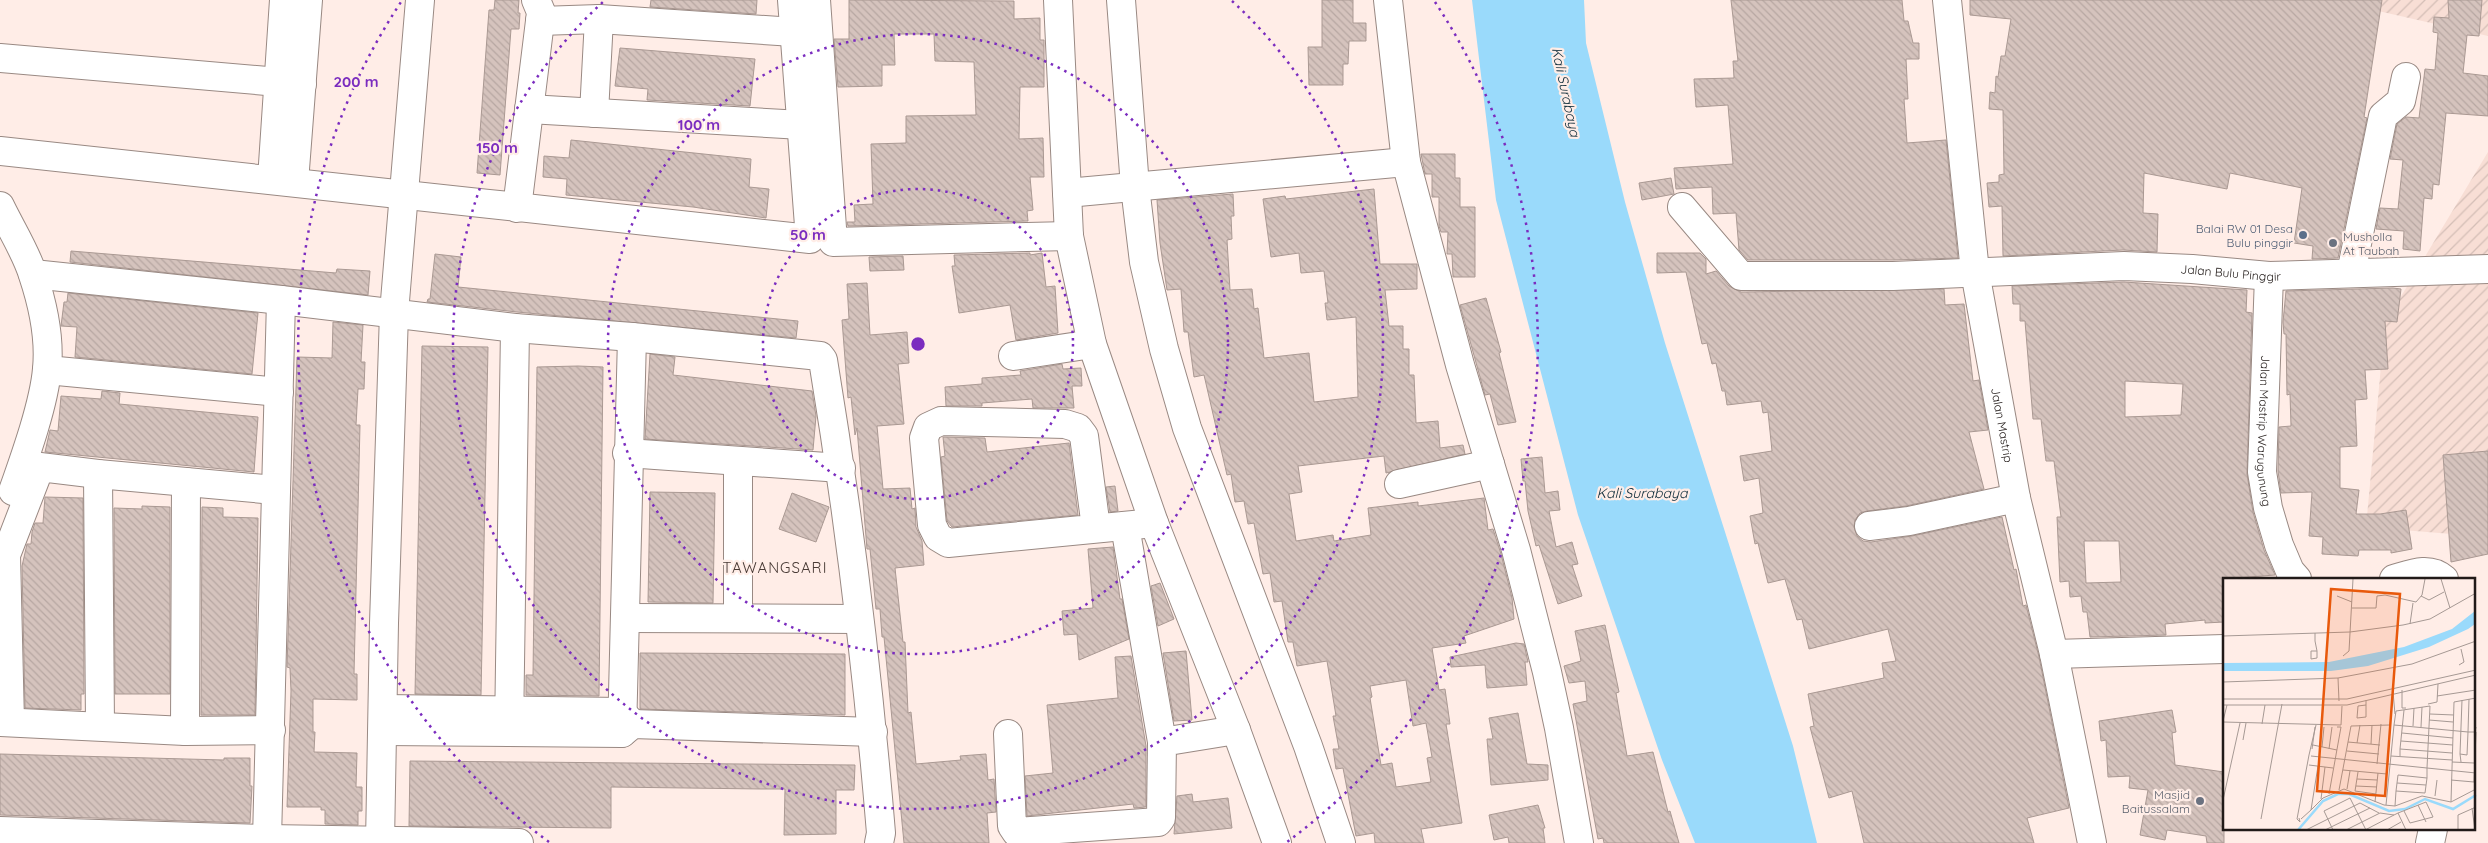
<svg xmlns="http://www.w3.org/2000/svg" width="2488" height="843" font-family="Quicksand,sans-serif">
<defs>
<pattern id="industrial-furrows" width="10" height="10" patternUnits="userSpaceOnUse" patternTransform="scale(1.25)"><rect width="10" height="10" fill="#f8ded5"/><path d="M-1 1l2-2M0 10L10 0M9 11l2-2" fill="none" stroke="#d4beb6"/></pattern>
<pattern id="building-back-hatch" width="6" height="6" patternUnits="userSpaceOnUse" patternTransform="scale(1.25)"><rect width="6" height="6" fill="#d5c3bd"/><path d="M-1 5l2 2M0 0l6 6M5-1l2 2" fill="none" stroke="#b7a7a2"/></pattern>
</defs>
<rect width="100%" height="100%" fill="#ffede7"/>
<g fill="url(#industrial-furrows)">
<path d="M2330,0H2488V36Z"/>
<path d="M2488,152V537L2366,527L2385,323Z"/>
</g>
<path fill="#9adafb" d="M1472,0H1584L1586,43L1625,202L1665,343L1793,746L1817,843H1695L1662,760L1578,515L1496,200Z"/>
<g fill="url(#building-back-hatch)" stroke="#aa9993" fill-rule="evenodd">
<path d="M495,0H519L518,13H520L519,29H511L500,175L477,173L489,10H494Z"/>
<path d="M651,0H757L756,14L650,7Z"/>
<path d="M849,0L1014,1V19L1040,18V40H1044V87H1020L1019,139L1043,138L1044,177H1030L1033,210L1027,211L1028,221L848,226L847,222H855L854,205L873,204L871,144L906,143V116L976,115L974,62L935,61L934,34H894L895,65H882V86L838,87L834,39H849Z"/>
<path d="M1322,0H1353V23H1366V41H1349L1348,64H1343V85H1309L1308,47H1322Z"/>
<path d="M1731,0H1902L1904,21H1908L1913,43H1919V59H1906L1908,99H1904L1907,143L1946,140L1958,258L1893,260H1748L1739,250L1736,213L1713,214L1712,187L1676,189L1674,168L1733,164L1728,105L1696,107L1694,79L1734,78L1733,61H1738Z"/>
<path d="M1970,0H2382L2364,117L2367,118L2338,258L2312,259L2313,246L2294,243L2302,188L2230,173L2227,189L2144,173L2143,213L2158,214L2157,252L2123,250L2003,256L2002,206L1989,207L1987,183L1999,182V175L2004,174L2003,110L1989,109L1990,92L1995,93L1996,76L1998,77L2001,56H2005L2011,19L1970,15Z"/>
<path d="M2448,0H2482L2479,36L2467,35L2463,73L2488,76V116L2446,113L2439,185L2433,184L2432,199L2424,198L2420,251L2403,249L2404,231L2376,229L2380,208L2398,209L2403,160L2390,159L2397,124L2406,117L2419,118L2425,69L2435,70L2438,33L2433,32L2434,17L2449,18Z"/>
<path d="M620,48L755,59L750,106L647,100L648,89L615,86Z"/>
<path d="M571,140L751,159L749,187L769,189L766,218L693,207L566,195L567,179L543,177L544,156L569,158Z"/>
<path d="M1421,154H1455V178H1460V207H1475V277H1453L1452,254H1447L1448,232H1441L1439,226V197H1432V174H1425Z"/>
<path d="M1671,178L1674,194L1642,200L1639,183Z"/>
<path d="M1374,189L1380,264H1417V289L1385,290L1389,326H1403V349H1409V375H1414L1416,423L1438,421L1440,448L1463,445L1465,454L1386,473L1384,456L1298,466L1302,492L1289,494L1296,541L1333,535L1334,541L1371,535L1368,508L1418,502V506L1484,498L1488,530L1493,529L1501,554L1512,598L1514,619L1464,636L1466,643L1432,648L1439,690L1445,689L1450,724H1446L1462,823L1421,829L1424,843H1375L1374,833L1356,836L1343,768L1336,769L1333,749H1339L1333,716H1336L1327,661L1297,666L1293,642H1288L1282,601L1274,602L1270,573L1263,574L1254,523L1248,524L1244,501L1235,502L1231,474L1227,475L1204,375L1194,377L1188,332H1184L1181,289L1167,290L1160,243L1157,200L1233,194L1234,216H1231L1232,239L1227,240L1230,290L1252,289L1254,309L1258,308L1264,358L1309,353L1314,402L1358,397L1356,317L1327,320L1325,303H1328L1324,271L1301,273L1299,253L1271,257L1263,199L1285,196L1286,199ZM1406,680L1413,726L1426,723L1432,757L1427,758L1431,782L1396,787L1392,763L1381,765L1370,698L1372,697L1370,686Z"/>
<path d="M71,251L336,273L337,269L370,271L368,295L70,262Z"/>
<path d="M1030,253V255L1042,253L1046,287L1055,286L1058,333L1016,340L1010,305L959,313L952,266H955L954,255Z"/>
<path d="M1657,253H1700L1706,259V274L1716,271L1729,286L1741,292L1944,289L1945,305L1964,304L1973,381L1979,380L1988,430L1969,432L1984,489L1906,506L1867,511L1860,513L1855,520L1854,527L1857,536L1863,541L1871,542L1912,536L2002,517L2014,570L2016,569L2023,606L2026,605L2039,657L2069,808L2027,818L2034,843H1864L1852,791L1829,798L1810,727L1814,726L1808,694L1884,678L1882,663L1896,661L1888,629L1809,649L1802,619L1797,620L1785,579L1768,583L1758,543L1755,544L1750,516L1763,513L1759,478L1744,481L1740,456L1772,451L1768,412L1763,413L1761,401L1727,405L1725,391H1722L1716,363L1712,364L1707,343L1702,344L1686,272L1657,273Z"/>
<path d="M435,254L461,257L458,287L798,321L796,338L517,312L427,302L428,299H430Z"/>
<path d="M903,256L904,270L870,271L869,257Z"/>
<path d="M2124,282L2247,290L2246,312L2252,313L2247,474L2253,512L2264,550L2275,575L2224,579V622L2205,623V620L2165,624L2166,635L2090,637L2087,612H2083L2081,596L2070,597L2069,581L2060,582L2057,517H2061L2054,461H2046L2041,419H2033L2025,321H2020V304H2013L2012,286ZM2125,381L2183,384L2181,415L2125,417ZM2084,541H2119L2121,582L2086,583Z"/>
<path d="M867,283L870,335L907,332L909,363L898,364L904,424L877,426L883,489L910,488L912,509L915,508L916,527L922,541L924,565L895,568L903,642H905L908,713L911,712L916,764L961,760L960,756L986,754L988,780L994,779L996,812L987,813L989,843H904L884,637H882L880,609H876L870,549H867L857,428L855,435L851,397L848,398L842,320L849,319L847,284Z"/>
<path d="M2393,288L2401,289L2397,322L2385,321L2388,369L2365,370L2367,399L2355,400L2357,446L2340,447V488L2359,490L2356,514H2380L2406,510L2412,549L2391,553V550H2359L2358,556L2322,554L2323,537L2309,536L2312,492L2281,493L2278,471L2279,427L2291,426L2290,394L2287,395L2286,334H2284L2283,322L2286,291Z"/>
<path d="M68,293L258,313L252,374L75,357L77,327L61,326L64,302H67Z"/>
<path d="M1486,298L1501,352L1499,353L1516,422L1498,425L1490,394L1485,395L1460,305Z"/>
<path d="M333,322L363,325L361,362H365L364,389H358L356,425H360L354,674H357V700L313,699V732H315L314,752L357,753L356,787H362V811H358V825L325,824V810H321V807H287L291,691L290,668L287,667L297,357L332,358Z"/>
<path d="M422,346L488,347L481,695L415,694Z"/>
<path d="M650,354L675,357L673,375L812,391L816,416L813,450L645,439Z"/>
<path d="M1062,364L1063,369L1081,368L1082,386H1072L1074,408H1033L1032,399L982,403V406H946L945,387L982,384V378L1021,375L1020,371Z"/>
<path d="M578,366L603,367L599,696L526,695V675H533L537,367Z"/>
<path d="M102,391L120,393L119,404L258,417L254,472L45,452L50,430L58,431L61,396L101,399Z"/>
<path d="M943,437L985,438L987,452L1069,443L1078,515L952,527L947,521L941,457L945,456Z"/>
<path d="M2488,451V554L2451,562L2443,455Z"/>
<path d="M1542,457L1545,493L1558,491L1560,510L1549,511L1556,547L1572,542L1578,564L1572,565L1582,596L1558,604L1539,545L1536,546L1528,511L1525,481H1523L1521,459Z"/>
<path d="M1115,486L1118,511L1110,512L1106,487Z"/>
<path d="M650,492L715,493L713,603L648,602Z"/>
<path d="M792,493L829,507L816,542L779,529Z"/>
<path d="M45,497L83,498L84,694H81V710L25,708L22,566L27,544H31L32,532L35,523H43Z"/>
<path d="M142,506L170,507V694H115L114,508L142,509Z"/>
<path d="M202,507L223,508V517L258,518L255,715H201Z"/>
<path d="M1113,547L1120,599H1122L1129,639L1079,660L1077,634L1064,635L1062,611L1093,608L1088,549Z"/>
<path d="M1160,583L1174,619L1158,626L1151,586Z"/>
<path d="M1605,625L1619,692L1616,693L1627,756L1653,752L1668,812L1670,811L1679,843H1604L1603,838L1598,839L1573,704L1587,701L1585,681L1569,683L1564,666L1581,661L1575,631Z"/>
<path d="M1516,643L1524,644L1528,662H1525L1527,685L1487,688L1485,665L1451,667L1450,657Z"/>
<path d="M1186,651L1192,720L1174,721L1163,653Z"/>
<path d="M640,653L845,654V715L640,709Z"/>
<path d="M1131,656L1146,746V807L1134,808L1133,804L1027,816L1025,776L1053,773L1047,705L1118,698L1115,657Z"/>
<path d="M2172,710L2176,732L2172,733L2175,765L2224,772V843H2207L2206,836L2167,830L2165,840L2140,835L2148,790L2129,788L2130,776L2108,777L2106,740L2101,741L2099,721Z"/>
<path d="M1518,713L1527,764L1548,765V780L1491,785L1487,739H1493L1489,718Z"/>
<path d="M0,754L224,760V758H250V786H252L250,823L0,815Z"/>
<path d="M410,761L855,765L854,790H836V834L784,835L785,789H761L611,787V828L409,826Z"/>
<path d="M1192,794L1193,802L1228,798L1232,828L1174,834L1177,796Z"/>
<path d="M1538,805L1545,828H1543L1545,843H1509L1508,837L1494,840L1489,815Z"/>
</g>
<g fill="none" stroke-linecap="round" stroke-linejoin="round">
<g stroke="#998983" stroke-width="30">
<g id="minor">
<path d="M816,0L833,242L1069,236"/>
<path d="M1058,0L1069,236L1092,344L1154,523L1236,730L1277,843"/>
<path d="M1121,0L1135,187L1144,262L1164,349L1187,428L1308,746L1341,843"/>
<path d="M1388,0L1406,162L1460,365L1516,550L1547,672L1559,728L1579,843"/>
<path d="M540,21L599,19L794,32"/>
<path d="M0,58L302,84"/>
<path d="M529,109L802,125"/>
<path d="M594,113L599,19"/>
<path d="M0,151C270,179 540,210 810,239L792,0"/>
<path d="M272,179L284,0"/>
<path d="M294,182L308,0"/>
<path d="M1067,193L1406,162"/>
<path d="M0,206C11,229 26,252 33,275C43,305 50,338 47,369C44,404 25,457 13,491"/>
<path id="s1" d="M1682,207L1741,276H1893L2124,266L2192,269L2269,276L2488,269"/>
<path d="M517,208L540,21L541,12L536,0"/>
<path d="M2351,273L2383,116L2401,101L2406,77"/>
<path d="M33,274L281,300L515,328L632,337L820,356L823,360C849,517 868,675 881,833L879,843"/>
<path id="s2" d="M2269,276L2262,472L2268,508L2279,545L2290,571L2297,579"/>
<path d="M1013,356L1092,344"/>
<path d="M47,370L279,392"/>
<path d="M627,453L841,468"/>
<path d="M98,474L100,726"/>
<path d="M1399,484L1490,464"/>
<path d="M1125,526L1162,742"/>
<path d="M1869,526L1909,521L2016,498"/>
<path d="M1096,528L1084,436L1078,428L1065,424L941,421L928,427L924,438L932,525L938,537L948,543L1154,523"/>
<path d="M2394,579C2411,574 2429,566 2444,579"/>
<path d="M626,618L859,619"/>
<path d="M738,618V462"/>
<path d="M2054,654L2224,649"/>
<path d="M383,709L621,712L633,724"/>
<path d="M0,722L185,731L271,730"/>
<path d="M10,722L6,555L40,467L98,474L275,490"/>
<path d="M185,731L186,482"/>
<path d="M383,731L622,733L633,724L873,732"/>
<path d="M509,732L515,328"/>
<path d="M622,733L632,337"/>
<path d="M1008,734L1012,826L1016,832L1158,822L1161,818L1162,742L1236,730"/>
<path d="M0,831L267,839L519,843"/>
<path d="M267,839L281,300"/>
<path d="M380,843L384,623L394,313L420,0"/>
<path d="M2430,843L2433,829"/>
</g>
</g>
<g stroke="#998983" stroke-width="30">
<g id="major">
<path id="s3" d="M1947,0L1975,272L2016,498L2054,654L2092,843"/>
</g>
</g>
<use href="#minor" stroke="#fff" stroke-width="28"/>
<use href="#major" stroke="#fff" stroke-width="28"/>
</g>
<g fill="none" stroke="#7b2cbf" stroke-width="2.5" stroke-dasharray="2.5 5">
<circle cx="918" cy="344" r="155"/>
<circle cx="918" cy="344" r="310"/>
<path d="M1232 1A465 465 0 1 1 604 1"/>
<path d="M549 842A620 620 0 0 1 401 2M1435 2A620 620 0 0 1 1287 842"/>
</g>
<circle fill="#5c6f8a" stroke="#ffede7" stroke-width="2" cx="2303" cy="235" r="5"/>
<g fill="#6b7280" stroke="#ffede7" stroke-width="2">
<circle cx="2333" cy="243" r="5"/>
<circle cx="2200" cy="801" r="5"/>
</g>
<g text-anchor="middle" dominant-baseline="central" stroke-width="4.5" stroke-linejoin="round" paint-order="stroke">
<g font-size="12" fill="#4e5e75" stroke="#ffede7" text-anchor="end">
<text x="2293" y="228">Balai RW 01 Desa<tspan x="2293" dy="14">Bulu pinggir</tspan></text>
</g>
<g font-size="12" fill="#5b616d" stroke="#ffede7" text-anchor="start">
<text x="2343" y="236">Musholla<tspan x="2343" dy="14">At Taubah</tspan></text>
<text x="2190" y="794" text-anchor="end">Masjid<tspan x="2190" dy="14">Baitussalam</tspan></text>
</g>
<g font-size="12" fill="#211a18" stroke="#ffede7">
<text stroke="none"><textPath href="#s1" startOffset="581">Jalan Bulu Pinggir</textPath></text>
<text stroke="none"><textPath href="#s3" startOffset="429">Jalan Mastrip</textPath></text>
<text stroke="none"><textPath href="#s2" startOffset="155">Jalan Mastrip Warugunung</textPath></text>
</g>
<g font-size="14" font-style="italic" fill="#102e3c" stroke="#ffede7">
<text transform="translate(1566 92) rotate(78)">Kali Surabaya</text>
<text x="1642" y="493">Kali Surabaya</text>
</g>
<g font-size="15" letter-spacing="1" fill="#493b36" stroke="#ffede7">
<text x="775" y="567">TAWANGSARI</text>
</g>
</g>
<g transform="translate(2223 578)">
<rect width="252" height="252" fill="#ffede7"/>
<path d="M252,33V46L245,51L206,69L145,88L108,93H0V85L106,84L181,69L229,51Z" fill="#9adafb"/>
<path fill="none" stroke="#9adafb" stroke-width="2.5" d="M75,252L100,223L115,216H126L166,233L182,231L202,221L230,231L253,217"/>
<path fill="none" stroke="#a69994" stroke-width="1" d="M218,1L227,30M114,18L129,24M198,18L206,22L221,14M129,30H153L154,18L162,17L193,24L199,17L202,1M187,46L190,25M92,55V63L94,73V80L88,81V73H94M0,58L127,54L180,47L207,41L253,15M120,78L126,73L130,1M236,87L241,84L238,71M115,100L116,123M0,104L115,100L189,86L253,63M179,112V130H183M170,114L172,136M214,118L253,112M0,121H124L253,92M143,122V139L134,140L135,128L143,127M205,126L214,124L215,106M0,127H124L253,97M207,136L231,137M206,142L230,144M0,143L4,127M0,144L118,147L119,128M39,146L42,127M190,148L191,130M198,149L199,129M179,155L230,160M20,162L23,145M178,163L230,167M125,164L157,167M134,165L137,147M148,166L149,147M90,167L114,172M99,169L101,149M89,171L92,149M106,171L109,149M177,171L181,132M124,173L156,176M237,176L239,122M86,177L93,147M88,178L204,190L207,128L173,133L171,147M168,178L229,182M177,178V171L229,175M229,184L251,185M238,184L237,176L244,177L245,154H252L253,149M154,186L158,146M86,187L110,190M120,192L164,196M135,194L132,213L153,216M204,200V190L253,195M134,201L154,202M228,202L251,204L253,154M174,205L203,207M133,208L154,209M124,211L127,193M116,212L128,148L167,147L165,184M106,216L118,149H114M212,218L214,202M98,221L102,189M0,222L17,145M152,224L155,195M228,224L231,124L253,120M163,227L171,147L245,154L246,121M195,227L203,244M172,228L173,213L175,197L204,200L202,215L173,213M249,230L252,252M88,232L100,220L121,211L161,227L172,228L199,218L228,224L253,211M175,235L183,252M76,240L77,244L74,241L86,177M38,241L59,126M78,241L88,232L95,188M83,252L137,225L156,235M102,252L147,230M110,252L101,233L127,220L143,252M123,252L157,235L171,237L175,235L203,224L210,239L187,245L181,233M142,252L171,237M164,252L178,244M235,252V237L253,229"/>
<path fill="#e8590c" fill-opacity="0.15" stroke="#e8590c" stroke-width="2.5" d="M108,11L177,16L162,218L94,213Z"/>
<rect width="252" height="252" fill="none" stroke="#211a18" stroke-width="2.5"/>
</g>
<circle cx="918" cy="344" r="8" fill="#7b2cbf" stroke="#ffede7" stroke-width="2.5"/>
<g font-size="15" text-anchor="middle" font-weight="bold" fill="#7b2cbf" stroke="#ffede7" stroke-width="4.5" stroke-linejoin="round" paint-order="stroke">
<text x="356" y="87">200 m</text>
<text x="699" y="130">100 m</text>
<text x="497" y="153">150 m</text>
<text x="808" y="240">50 m</text>
</g>
</svg>
